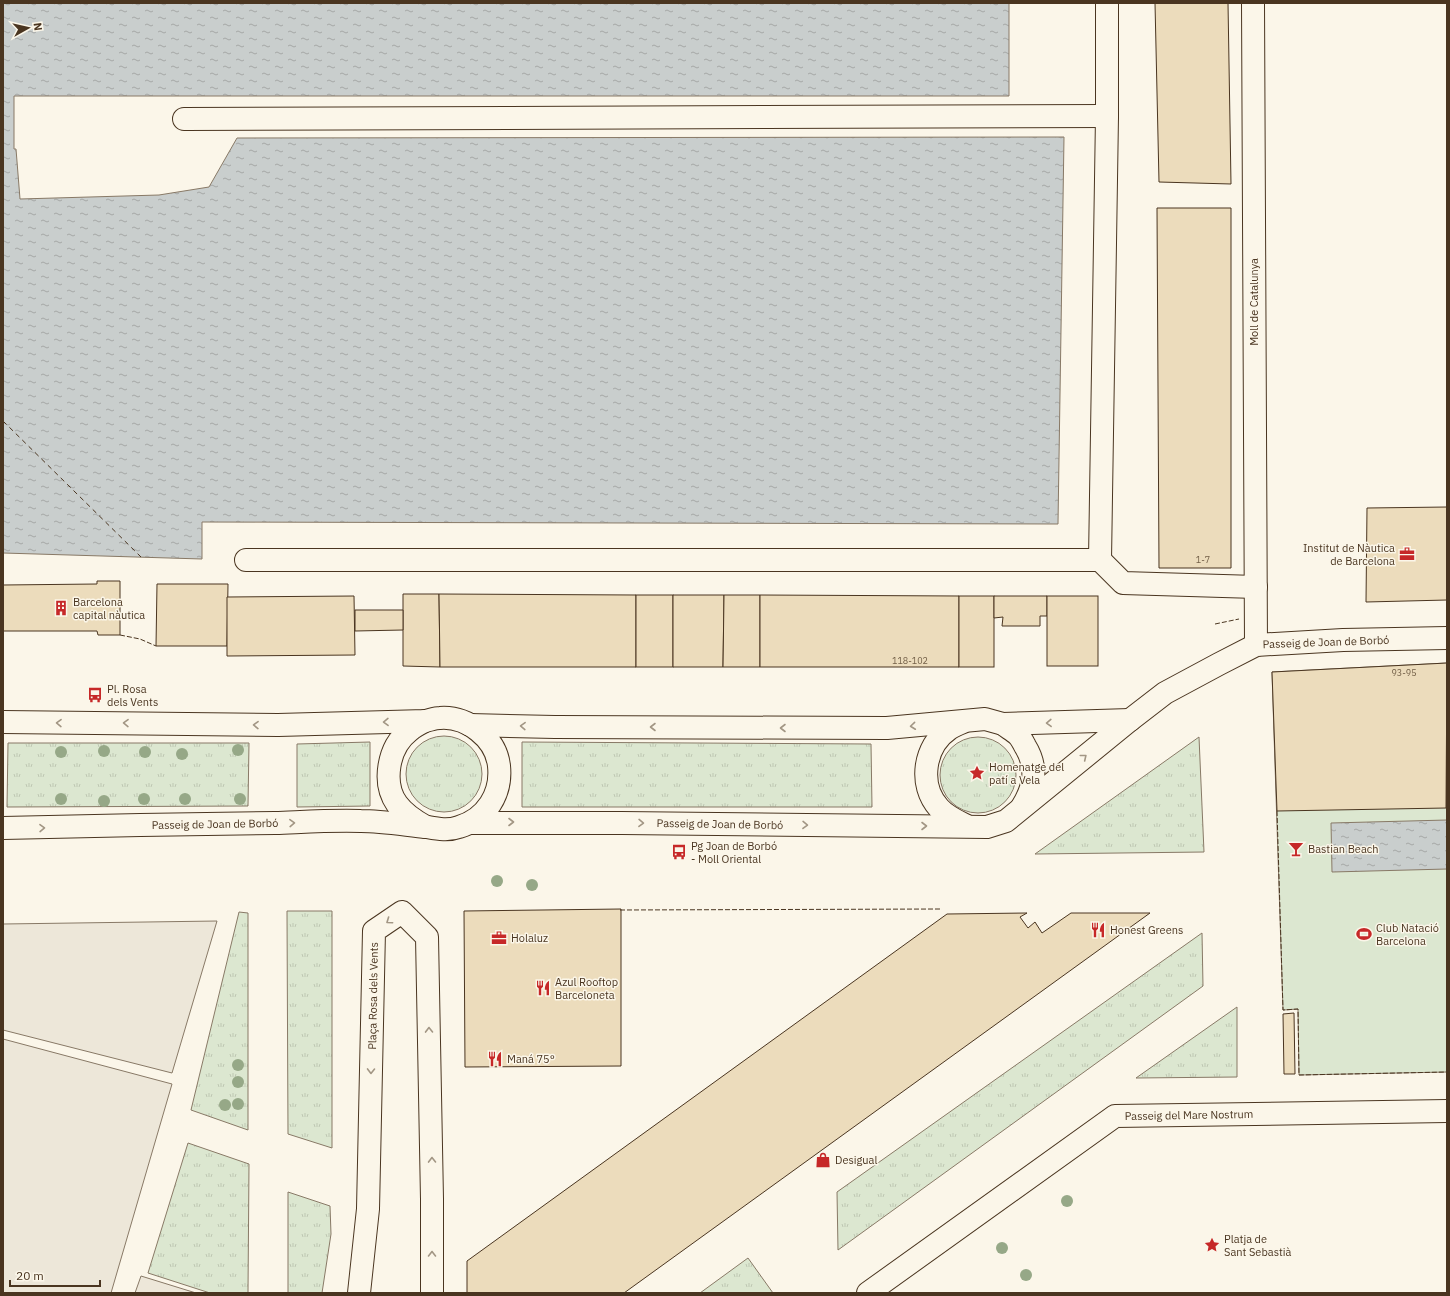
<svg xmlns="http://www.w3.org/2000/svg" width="1450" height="1296" font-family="'IBM Plex Sans',sans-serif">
<defs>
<pattern id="grass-tufts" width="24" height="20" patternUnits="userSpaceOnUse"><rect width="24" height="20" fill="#dce7d0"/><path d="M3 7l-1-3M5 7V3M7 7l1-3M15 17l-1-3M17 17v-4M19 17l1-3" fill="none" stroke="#bec7b2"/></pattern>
<pattern id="water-ripples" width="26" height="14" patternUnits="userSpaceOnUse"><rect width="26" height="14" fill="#c9cecd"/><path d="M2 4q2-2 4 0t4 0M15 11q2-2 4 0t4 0" fill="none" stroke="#a5a8a6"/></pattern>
</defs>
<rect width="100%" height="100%" fill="#fbf6e9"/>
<g fill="url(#grass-tufts)" stroke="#887966">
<circle cx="444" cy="774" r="38"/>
<path d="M1199,737L1204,852L1035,854Z"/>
<circle cx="978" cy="775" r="38"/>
<path d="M370,742V806L297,807V744Z"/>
<path d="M522,742L871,744L872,807H522Z"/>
<path d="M8,743H249L248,806L7,807Z"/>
<path d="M287,911H332V1148L288,1134Z"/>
<path d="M239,912L248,913V1130L191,1110Z"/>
<path d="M1202,933L1203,986L838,1250L837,1192Z"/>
<path d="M1237,1007V1077L1136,1078Z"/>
<path d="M188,1143L249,1164L248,1293H210L148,1273Z"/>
<path d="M288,1192L330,1206L331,1234L322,1293H288Z"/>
<path d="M748,1258L773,1293H700Z"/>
</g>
<path fill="#dce7d0" stroke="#887966" d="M1447,663V1072L1299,1075L1298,1009L1283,1010L1272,672Z"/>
<g fill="#ede7d9" stroke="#887966">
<path d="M217,921L172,1073L3,1030V924Z"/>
<path d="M3,1039L172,1084L111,1293H3Z"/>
<path d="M141,1276L196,1293H135Z"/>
</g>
<g fill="url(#water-ripples)" stroke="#887966">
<path d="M3,3H1009V96H14V149H16L20,199L159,195L209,187L237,138L1064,137L1058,524L202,522V559L3,553Z"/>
<path d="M1447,820V869L1332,872L1331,823Z"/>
</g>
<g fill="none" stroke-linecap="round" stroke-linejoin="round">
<path stroke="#4a3520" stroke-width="1" stroke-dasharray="5 4" stroke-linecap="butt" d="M3,421L141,557"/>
</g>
<g fill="#ecdcbc" stroke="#4a3520">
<path d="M1155,3H1228L1231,184L1159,182Z"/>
<path d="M1157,208H1231V568H1159Z"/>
<path d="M1447,507V600L1366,602L1367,508Z"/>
<path d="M97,581H120V635H98L97,631H3V585L97,584Z"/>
<path d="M157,584H228L227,646H156Z"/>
<path d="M403,594H439L440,667L403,666Z"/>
<path d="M439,594L636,595V667H440Z"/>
<rect x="636" y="595" width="37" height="72"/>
<path d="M673,595H724L723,667H673Z"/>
<path d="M724,595H760V667H723Z"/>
<path d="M760,595L959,596V667H760Z"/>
<path d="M354,596L355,655L227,656V597Z"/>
<rect x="959" y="596" width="35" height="71"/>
<path d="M994,596H1047V616H1040V626H1002L1003,617L994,618Z"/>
<rect x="1047" y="596" width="51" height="70"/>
<path d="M355,610H403V630L355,631Z"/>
<path d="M1447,663L1446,808L1277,811L1272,672Z"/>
<path d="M621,909V1066L465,1067L464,911Z"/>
<path d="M1027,913L1020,917L1028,928L1035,922L1042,933L1071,913H1150L624,1293H467V1261L947,914Z"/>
<path d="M1294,1013L1295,1074H1284L1283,1014Z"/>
</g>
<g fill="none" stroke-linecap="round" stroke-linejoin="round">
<g stroke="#4a3520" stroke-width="24">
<g id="minor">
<path d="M1253,3L1256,645"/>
<path d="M184,119L1107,116"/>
<path d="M246,560H1100L1123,583L1256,587"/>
<path d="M1100,560L1107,116V3"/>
<path d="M425,721C419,724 413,727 409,731C388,747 382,783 397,804C405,815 415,821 426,827"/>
<path d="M3,722L278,725L425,721C430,720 435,718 440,718C467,716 496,738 499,766C502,794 486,819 459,827C448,831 438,829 427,827C406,825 382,821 361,821C332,820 303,822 275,823C184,824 94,826 3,828"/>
<path d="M963,722C958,724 953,726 949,729C924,746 918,785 939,808C947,817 957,821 967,826"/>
<path d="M1003,724C1008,728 1014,731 1018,735C1021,738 1023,742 1025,746C1038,767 1035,786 1022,807"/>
<path d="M470,725L555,727L887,728L985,719L1003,724L1130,720"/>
<path d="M472,823H622L987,827L1006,821L1130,720L1165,693L1219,664L1256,645L1343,640L1447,638"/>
<path d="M359,1293L368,1209L374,931L402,912L427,937L432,1199V1293"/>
<path d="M868,1293L1115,1116L1447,1111"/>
</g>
</g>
<use href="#minor" stroke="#fbf6e9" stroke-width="22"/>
<g stroke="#4a3520" stroke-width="1" stroke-dasharray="5 2" stroke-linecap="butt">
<path d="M1215,624L1239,619"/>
<path d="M120,635L140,639L156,646"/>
<path d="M1277,811L1283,1010L1298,1009L1299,1075L1447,1072"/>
<path d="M620,910L942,909"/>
</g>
</g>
<g fill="#96a887">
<circle cx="238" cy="750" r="6"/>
<circle cx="104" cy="751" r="6"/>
<circle cx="61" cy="752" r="6"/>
<circle cx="145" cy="752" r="6"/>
<circle cx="182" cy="754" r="6"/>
<circle cx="61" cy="799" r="6"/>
<circle cx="144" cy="799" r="6"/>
<circle cx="185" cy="799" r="6"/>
<circle cx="240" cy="799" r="6"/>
<circle cx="104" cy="801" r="6"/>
<circle cx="497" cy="881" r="6"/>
<circle cx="532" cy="885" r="6"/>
<circle cx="238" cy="1065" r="6"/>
<circle cx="238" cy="1082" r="6"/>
<circle cx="238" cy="1104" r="6"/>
<circle cx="225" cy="1105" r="6"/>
<circle cx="1067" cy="1201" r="6"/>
<circle cx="1002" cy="1248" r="6"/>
<circle cx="1026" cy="1275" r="6"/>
</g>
<defs><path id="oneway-chevron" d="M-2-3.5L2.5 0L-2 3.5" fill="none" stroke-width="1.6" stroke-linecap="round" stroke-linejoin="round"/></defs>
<g stroke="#a29684">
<use href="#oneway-chevron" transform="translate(386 722) rotate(179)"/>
<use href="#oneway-chevron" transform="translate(59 723) rotate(-179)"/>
<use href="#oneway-chevron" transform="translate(126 723) rotate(-179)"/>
<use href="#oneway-chevron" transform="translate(1049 723) rotate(178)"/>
<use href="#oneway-chevron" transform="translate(256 725) rotate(-179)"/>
<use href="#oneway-chevron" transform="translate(523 726) rotate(-178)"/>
<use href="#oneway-chevron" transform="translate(913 726) rotate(174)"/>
<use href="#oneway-chevron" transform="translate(653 727) rotate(-180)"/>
<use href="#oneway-chevron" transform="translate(783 728) rotate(-180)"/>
<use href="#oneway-chevron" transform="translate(1084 757) rotate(-39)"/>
<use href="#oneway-chevron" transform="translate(511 822)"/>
<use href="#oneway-chevron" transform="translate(292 823) rotate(-2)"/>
<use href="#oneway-chevron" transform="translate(641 823) rotate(1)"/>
<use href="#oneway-chevron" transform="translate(805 825) rotate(1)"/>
<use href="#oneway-chevron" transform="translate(924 826)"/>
<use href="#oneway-chevron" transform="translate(42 828) rotate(-1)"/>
<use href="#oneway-chevron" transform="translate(389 921) rotate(145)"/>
<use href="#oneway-chevron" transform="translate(429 1030) rotate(-91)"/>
<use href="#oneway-chevron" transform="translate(371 1071) rotate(91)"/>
<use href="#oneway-chevron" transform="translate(432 1160) rotate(-91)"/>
<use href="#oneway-chevron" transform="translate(432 1254) rotate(-90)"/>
</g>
<defs>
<g id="office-bare" transform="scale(1.2)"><path d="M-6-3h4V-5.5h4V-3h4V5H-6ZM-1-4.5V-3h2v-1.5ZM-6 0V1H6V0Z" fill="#c62828" stroke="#fbf6e9" stroke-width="2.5" paint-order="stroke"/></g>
<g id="building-bare" transform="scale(1.2)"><path d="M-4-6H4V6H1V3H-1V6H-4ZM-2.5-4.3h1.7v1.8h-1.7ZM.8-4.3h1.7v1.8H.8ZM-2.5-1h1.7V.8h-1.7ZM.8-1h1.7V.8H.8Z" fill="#c62828" stroke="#fbf6e9" stroke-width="2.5" paint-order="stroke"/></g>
<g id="bus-bare" transform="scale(1.2)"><path d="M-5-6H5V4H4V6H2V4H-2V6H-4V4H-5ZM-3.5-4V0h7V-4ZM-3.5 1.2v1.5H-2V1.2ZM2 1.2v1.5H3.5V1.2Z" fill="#c62828" stroke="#fbf6e9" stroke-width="2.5" paint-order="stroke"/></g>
<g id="sight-bare" transform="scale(1.2)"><path d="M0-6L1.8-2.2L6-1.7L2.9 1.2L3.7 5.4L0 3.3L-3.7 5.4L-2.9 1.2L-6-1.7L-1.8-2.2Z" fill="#c62828" stroke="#fbf6e9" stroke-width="2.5" paint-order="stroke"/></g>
<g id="bar-bare" transform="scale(1.2)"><path d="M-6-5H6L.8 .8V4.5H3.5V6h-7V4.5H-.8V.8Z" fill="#c62828" stroke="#fbf6e9" stroke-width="2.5" paint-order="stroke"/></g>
<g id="restaurant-bare" transform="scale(1.2)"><path d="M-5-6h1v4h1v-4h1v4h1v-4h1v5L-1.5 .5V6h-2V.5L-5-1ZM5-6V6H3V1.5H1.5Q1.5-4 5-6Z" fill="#c62828" stroke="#fbf6e9" stroke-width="2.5" paint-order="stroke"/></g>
<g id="stadium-bare" transform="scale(1.2)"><path d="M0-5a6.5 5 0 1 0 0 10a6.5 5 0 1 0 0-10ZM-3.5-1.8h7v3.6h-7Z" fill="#c62828" stroke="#fbf6e9" stroke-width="2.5" paint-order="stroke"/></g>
<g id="shop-bare" transform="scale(1.2)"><path d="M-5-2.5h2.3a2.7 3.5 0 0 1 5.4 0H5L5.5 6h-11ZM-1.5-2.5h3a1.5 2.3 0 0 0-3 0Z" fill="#c62828" stroke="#fbf6e9" stroke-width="2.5" paint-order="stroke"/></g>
</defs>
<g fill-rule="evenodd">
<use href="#office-bare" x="1407" y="554"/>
<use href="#building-bare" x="61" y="608"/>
<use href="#bus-bare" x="95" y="695"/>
<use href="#sight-bare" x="977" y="773"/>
<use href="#bar-bare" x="1296" y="849"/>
<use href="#bus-bare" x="679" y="852"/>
<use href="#restaurant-bare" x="1098" y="930"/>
<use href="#stadium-bare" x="1364" y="934"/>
<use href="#office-bare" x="499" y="938"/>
<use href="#restaurant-bare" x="543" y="988"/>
<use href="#restaurant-bare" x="495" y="1059"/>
<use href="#shop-bare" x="823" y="1160"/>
<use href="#sight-bare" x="1212" y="1245"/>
</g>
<g text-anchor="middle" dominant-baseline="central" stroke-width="3" stroke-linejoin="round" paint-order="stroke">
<g font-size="9" fill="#725f47">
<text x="1203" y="559">1-7</text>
<text x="910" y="660">118-102</text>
<text x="1404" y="672">93-95</text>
</g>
<g font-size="11" fill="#4a3520" stroke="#fbf6e9">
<text transform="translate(1254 302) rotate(-90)">Moll de Catalunya</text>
<text transform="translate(1326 642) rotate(-2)">Passeig de Joan de Borbó</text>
<text transform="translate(215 824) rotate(-1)">Passeig de Joan de Borbó</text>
<text transform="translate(720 824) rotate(1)">Passeig de Joan de Borbó</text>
<text transform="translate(373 996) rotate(-89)">Plaça Rosa dels Vents</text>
<text transform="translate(1189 1115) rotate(-1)">Passeig del Mare Nostrum</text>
</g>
<g font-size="11" fill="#4a3520" stroke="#fbf6e9" text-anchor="start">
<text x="1395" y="548" text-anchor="end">Institut de Nàutica<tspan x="1395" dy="13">de Barcelona</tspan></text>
<text x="73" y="602">Barcelona<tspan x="73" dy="13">capital nàutica</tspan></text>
<text x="107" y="689">Pl. Rosa<tspan x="107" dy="13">dels Vents</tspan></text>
<text x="989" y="767">Homenatge del<tspan x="989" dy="13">patí a Vela</tspan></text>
<text x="691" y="846">Pg Joan de Borbó<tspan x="691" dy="13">- Moll Oriental</tspan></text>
<text x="1308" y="849">Bastian Beach</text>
<text x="1376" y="928">Club Natació<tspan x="1376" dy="13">Barcelona</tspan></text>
<text x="1110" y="930">Honest Greens</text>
<text x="511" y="938">Holaluz</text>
<text x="555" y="982">Azul Rooftop<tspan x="555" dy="13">Barceloneta</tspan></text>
<text x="507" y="1059">Maná 75°</text>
<text x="835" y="1160">Desigual</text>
<text x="1224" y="1239">Platja de<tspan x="1224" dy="13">Sant Sebastià</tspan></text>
</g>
</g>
<rect width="1450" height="1296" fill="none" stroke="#4a3520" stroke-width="8"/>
<g transform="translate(28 28) rotate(82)" stroke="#fbf6e9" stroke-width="3" paint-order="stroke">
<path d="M0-3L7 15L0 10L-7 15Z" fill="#4a3520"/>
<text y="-6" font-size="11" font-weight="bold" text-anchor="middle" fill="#4a3520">N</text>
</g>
<path d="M10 1280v6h90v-6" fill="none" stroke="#4a3520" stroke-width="2"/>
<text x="16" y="1280" font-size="12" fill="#4a3520" stroke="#fbf6e9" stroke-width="3" paint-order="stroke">20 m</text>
</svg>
